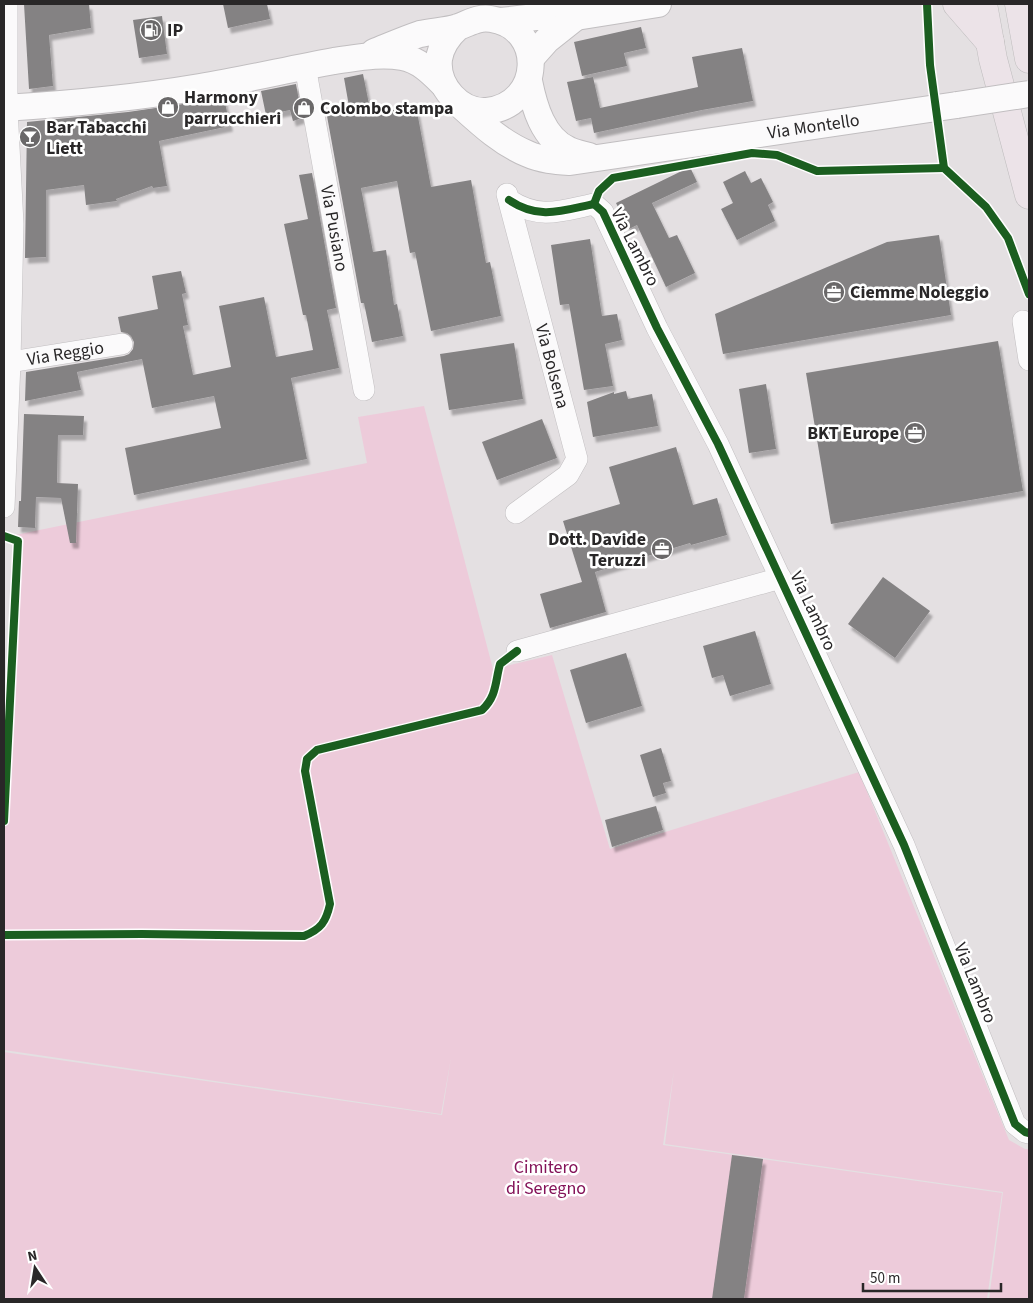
<svg xmlns="http://www.w3.org/2000/svg" width="1033" height="1303" font-family="'Source Sans 3',sans-serif">
<defs>
<filter id="shadow"><feDropShadow dx="3" dy="5.5" stdDeviation="1" flood-color="#0004"/></filter>
</defs>
<rect width="100%" height="100%" fill="#e4e0e2"/>
<path fill="#edcbda" d="M424,406L493,669L552,655L610,849L859,772L1009,1140L1025,1149H1029V1299H989L1003,1192L665,1144L674,1070L663,1145L1002,1193L987,1299H4V1052L442,1115L451,1058L441,1114L4,1050V735L15,535L367,463L358,417Z"/>
<g fill="#848283" filter="url(#shadow)">
<path d="M24,4H89L91,28L49,35L53,86L29,89Z"/>
<path d="M223,4H267L270,19L228,28Z"/>
<path d="M162,16L167,54L139,58L133,20Z"/>
<path d="M641,27L646,48L624,53L627,66L582,76L574,42Z"/>
<path d="M742,48L753,101L702,110L594,133L591,118L576,121L567,82L593,77L600,108L698,87L692,57Z"/>
<path d="M363,74L371,114L416,106L431,187L471,180L486,263L490,262L501,316L431,331L415,252L410,253L397,181L361,188L373,252L386,250L394,305L397,304L403,336L372,342L364,303H361L327,116L350,112L344,78Z"/>
<path d="M296,84L302,118L293,121L290,110L266,115L261,91Z"/>
<path d="M224,98L230,126L159,141L167,186L153,188L152,186L116,199L117,201L86,205L84,185L46,190V257L25,258L27,122L128,112Z"/>
<path d="M690,167L697,182L652,203L669,238L677,235L695,273L666,287L637,225L629,229L616,203Z"/>
<path d="M745,171L751,183L761,178L773,202L768,205L775,221L737,240L721,209L733,203L723,182Z"/>
<path d="M312,173L336,308L327,310L339,368L291,378L307,459L134,495L125,448L221,428L214,396L152,408L142,359L77,372L81,390L25,401L26,372L124,356L129,354L133,349L134,342L131,336L127,333L121,332L118,317L158,309L152,276L181,271L186,293L182,294L188,325L183,326L193,375L231,367L219,306L264,297L276,357L313,350L306,315H303L284,224L308,219L299,175Z"/>
<path d="M939,235L951,315L723,354L715,314L887,242Z"/>
<path d="M590,239L602,316L617,314L622,340L605,344L613,386L584,390L569,304L560,305L551,245Z"/>
<path d="M998,341L1023,491L831,524L806,373Z"/>
<path d="M514,343L523,399L449,410L440,354Z"/>
<path d="M766,384L776,449L749,453L739,389Z"/>
<path d="M626,391L628,399L652,394L658,426L593,437L587,402L614,392V394Z"/>
<path d="M24,414L84,416L83,435H58L57,483L78,484L76,543H70L61,498L36,497L35,528L18,527L19,501H21Z"/>
<path d="M542,419L557,458L497,480L482,442Z"/>
<path d="M676,447L693,505L717,498L727,535L691,545L690,543L595,572L606,612L550,628L540,594L582,582L563,521L620,504L609,467Z"/>
<path d="M883,577L930,611L895,658L848,624Z"/>
<path d="M755,631L771,684L730,696L723,675L712,678L703,646Z"/>
<path d="M626,653L642,706L586,723L570,670Z"/>
<path d="M661,748L671,781L663,783L666,793L653,797L640,755Z"/>
<path d="M656,806L663,830L612,847L605,820Z"/>
<path d="M732,1155L763,1159L744,1299H712Z"/>
</g>
<g fill="none" stroke-linecap="round" stroke-linejoin="round">
<g stroke="#c1bec0" stroke-width="22">
<g id="minor">
<path id="s1" d="M305,66L364,390"/>
<path id="s2" d="M507,194L577,459L568,475L516,513"/>
<path d="M509,200C539,220 561,211 594,204L603,212L657,328L718,444L904,845L1015,1124L1025,1132L1029,1133"/>
<path d="M1023,321L1029,360"/>
<path id="s3" d="M10,362L122,344"/>
<path d="M4,507L10,362L13,224L7,108V4"/>
<path d="M517,651L781,578"/>
</g>
</g>
<g stroke="#c1bec0" stroke-width="28">
<g id="tertiary">
<path d="M501,21L536,17H576L658,4"/>
<path d="M374,52C389,46 405,39 420,34C433,31 446,31 458,27C470,23 477,17 491,19C546,27 543,105 487,111C460,113 436,86 439,59C441,46 448,36 458,27"/>
<path d="M531,58L547,40L576,17"/>
<path d="M529,81C534,106 543,139 569,150C575,153 582,154 589,156"/>
<path id="s4" d="M458,103C479,122 501,143 528,154C541,160 556,161 570,162L957,105"/>
<path d="M4,108C69,104 135,98 200,87C245,80 289,69 334,61C357,58 379,53 402,57C419,60 431,72 442,83"/>
</g>
</g>
<g stroke="#bebcbd" stroke-width="29">
<g id="trunk">
<path d="M957,4L990,42"/>
<path d="M983,4L993,59L1029,195"/>
<path d="M1019,4L1029,59"/>
</g>
</g>
<use href="#minor" stroke="#fbfafb" stroke-width="21"/>
<use href="#tertiary" stroke="#fbfafb" stroke-width="26"/>
<use href="#trunk" stroke="#ece3e8" stroke-width="28"/>
<g stroke="#c1bec0" stroke-width="28" stroke-linecap="butt">
<path id="tertiary-bridge" d="M957,105L1029,94"/>
</g>
<use href="#tertiary-bridge" stroke="#fbfafb" stroke-width="26"/>
<g stroke="#fff" stroke-width="11">
<g id="cycleway">
<path d="M927,4L930,65L944,168L986,207L1008,238L1029,294"/>
<path d="M509,200C539,220 561,211 594,204"/>
<path d="M594,204L603,212L657,328L718,444L904,845L1015,1124L1025,1132L1029,1133"/>
<path d="M594,204L599,191L613,178L752,153L777,155L817,171L944,168"/>
<path d="M4,536L18,541L4,821"/>
<path d="M4,935L142,934L304,936C321,929 326,922 330,904L305,771L307,759L317,750L482,710C497,696 495,682 500,664L517,651"/>
</g>
</g>
<use href="#cycleway" stroke="#1b5e20" stroke-width="8"/>
</g>
<defs>
<g id="fuel-disc" transform="scale(1.125)"><circle r="9.5" fill="#6a6869" stroke="#fff"/><path d="M-5.5-6h7V0h2V4h1.3V-2.5L3-4.5l.8-.8L6-3V5H2.5V1h-1V6h-7ZM-4.2-4.7v3.2H.2V-4.7Z" fill="#fff"/></g>
<g id="shop-disc" transform="scale(1.125)"><circle r="9.5" fill="#6a6869" stroke="#fff"/><path d="M-5-2.5h2.3a2.7 3.5 0 0 1 5.4 0H5L5.5 6h-11ZM-1.5-2.5h3a1.5 2.3 0 0 0-3 0Z" fill="#fff"/></g>
<g id="bar-disc" transform="scale(1.125)"><circle r="9.5" fill="#6a6869" stroke="#fff"/><path d="M-6-5H6L.8 .8V4.5H3.5V6h-7V4.5H-.8V.8Z" fill="#fff"/></g>
<g id="office-disc" transform="scale(1.125)"><circle r="9.5" fill="#6a6869" stroke="#fff"/><path d="M-6-3h4V-5.5h4V-3h4V5H-6ZM-1-4.5V-3h2v-1.5ZM-6 0V1H6V0Z" fill="#fff"/></g>
</defs>
<g fill-rule="evenodd">
<use href="#fuel-disc" x="151" y="30"/>
<use href="#shop-disc" x="168" y="107"/>
<use href="#shop-disc" x="304" y="108"/>
<use href="#bar-disc" x="30" y="137"/>
<use href="#office-disc" x="834" y="292"/>
<use href="#office-disc" x="915" y="433"/>
<use href="#office-disc" x="662" y="549"/>
</g>
<g text-anchor="middle" dominant-baseline="central" stroke-width="5" stroke-linejoin="round" paint-order="stroke">
<g font-size="18" font-weight="bold" fill="#292728" stroke="#fff" text-anchor="start">
<text x="167" y="30">IP</text>
<text x="184" y="97">Harmony<tspan x="184" dy="21">parrucchieri</tspan></text>
<text x="320" y="108">Colombo stampa</text>
<text x="46" y="127">Bar Tabacchi<tspan x="46" dy="21">Liett</tspan></text>
<text x="850" y="292">Ciemme Noleggio</text>
<text x="899" y="433" text-anchor="end">BKT Europe</text>
<text x="646" y="539" text-anchor="end">Dott. Davide<tspan x="646" dy="21">Teruzzi</tspan></text>
</g>
<g font-size="18" fill="#292728" stroke="#fff">
<text stroke="none"><textPath href="#s4" startOffset="376">Via Montello</textPath></text>
<text stroke="none"><textPath href="#s1" startOffset="165">Via Pusiano</textPath></text>
<text transform="translate(635 247) rotate(63)">Via Lambro</text>
<text stroke="none"><textPath href="#s3" startOffset="56">Via Reggio</textPath></text>
<text stroke="none"><textPath href="#s2" startOffset="178">Via Bolsena</textPath></text>
<text transform="translate(813 611) rotate(65)">Via Lambro</text>
<text transform="translate(975 983) rotate(68)">Via Lambro</text>
</g>
<g font-size="18" fill="#841359" stroke="#fff">
<text x="546" y="1167">Cimitero<tspan x="546" dy="21">di Seregno</tspan></text>
</g>
</g>
<rect width="1033" height="1303" fill="none" stroke="#292728" stroke-width="10"/>
<g transform="translate(35 1268) rotate(348)" stroke="#ffffff" stroke-width="4" paint-order="stroke">
<path d="M0-4L9 19L0 12L-9 19Z" fill="#292728"/>
<text y="-8" font-size="14" font-weight="bold" text-anchor="middle" fill="#292728">N</text>
</g>
<path d="M863 1283v8h138v-8" fill="none" stroke="#292728" stroke-width="2.5"/>
<text x="870" y="1283" font-size="15" fill="#292728" stroke="#ffffff" stroke-width="4" paint-order="stroke">50 m</text>
</svg>
